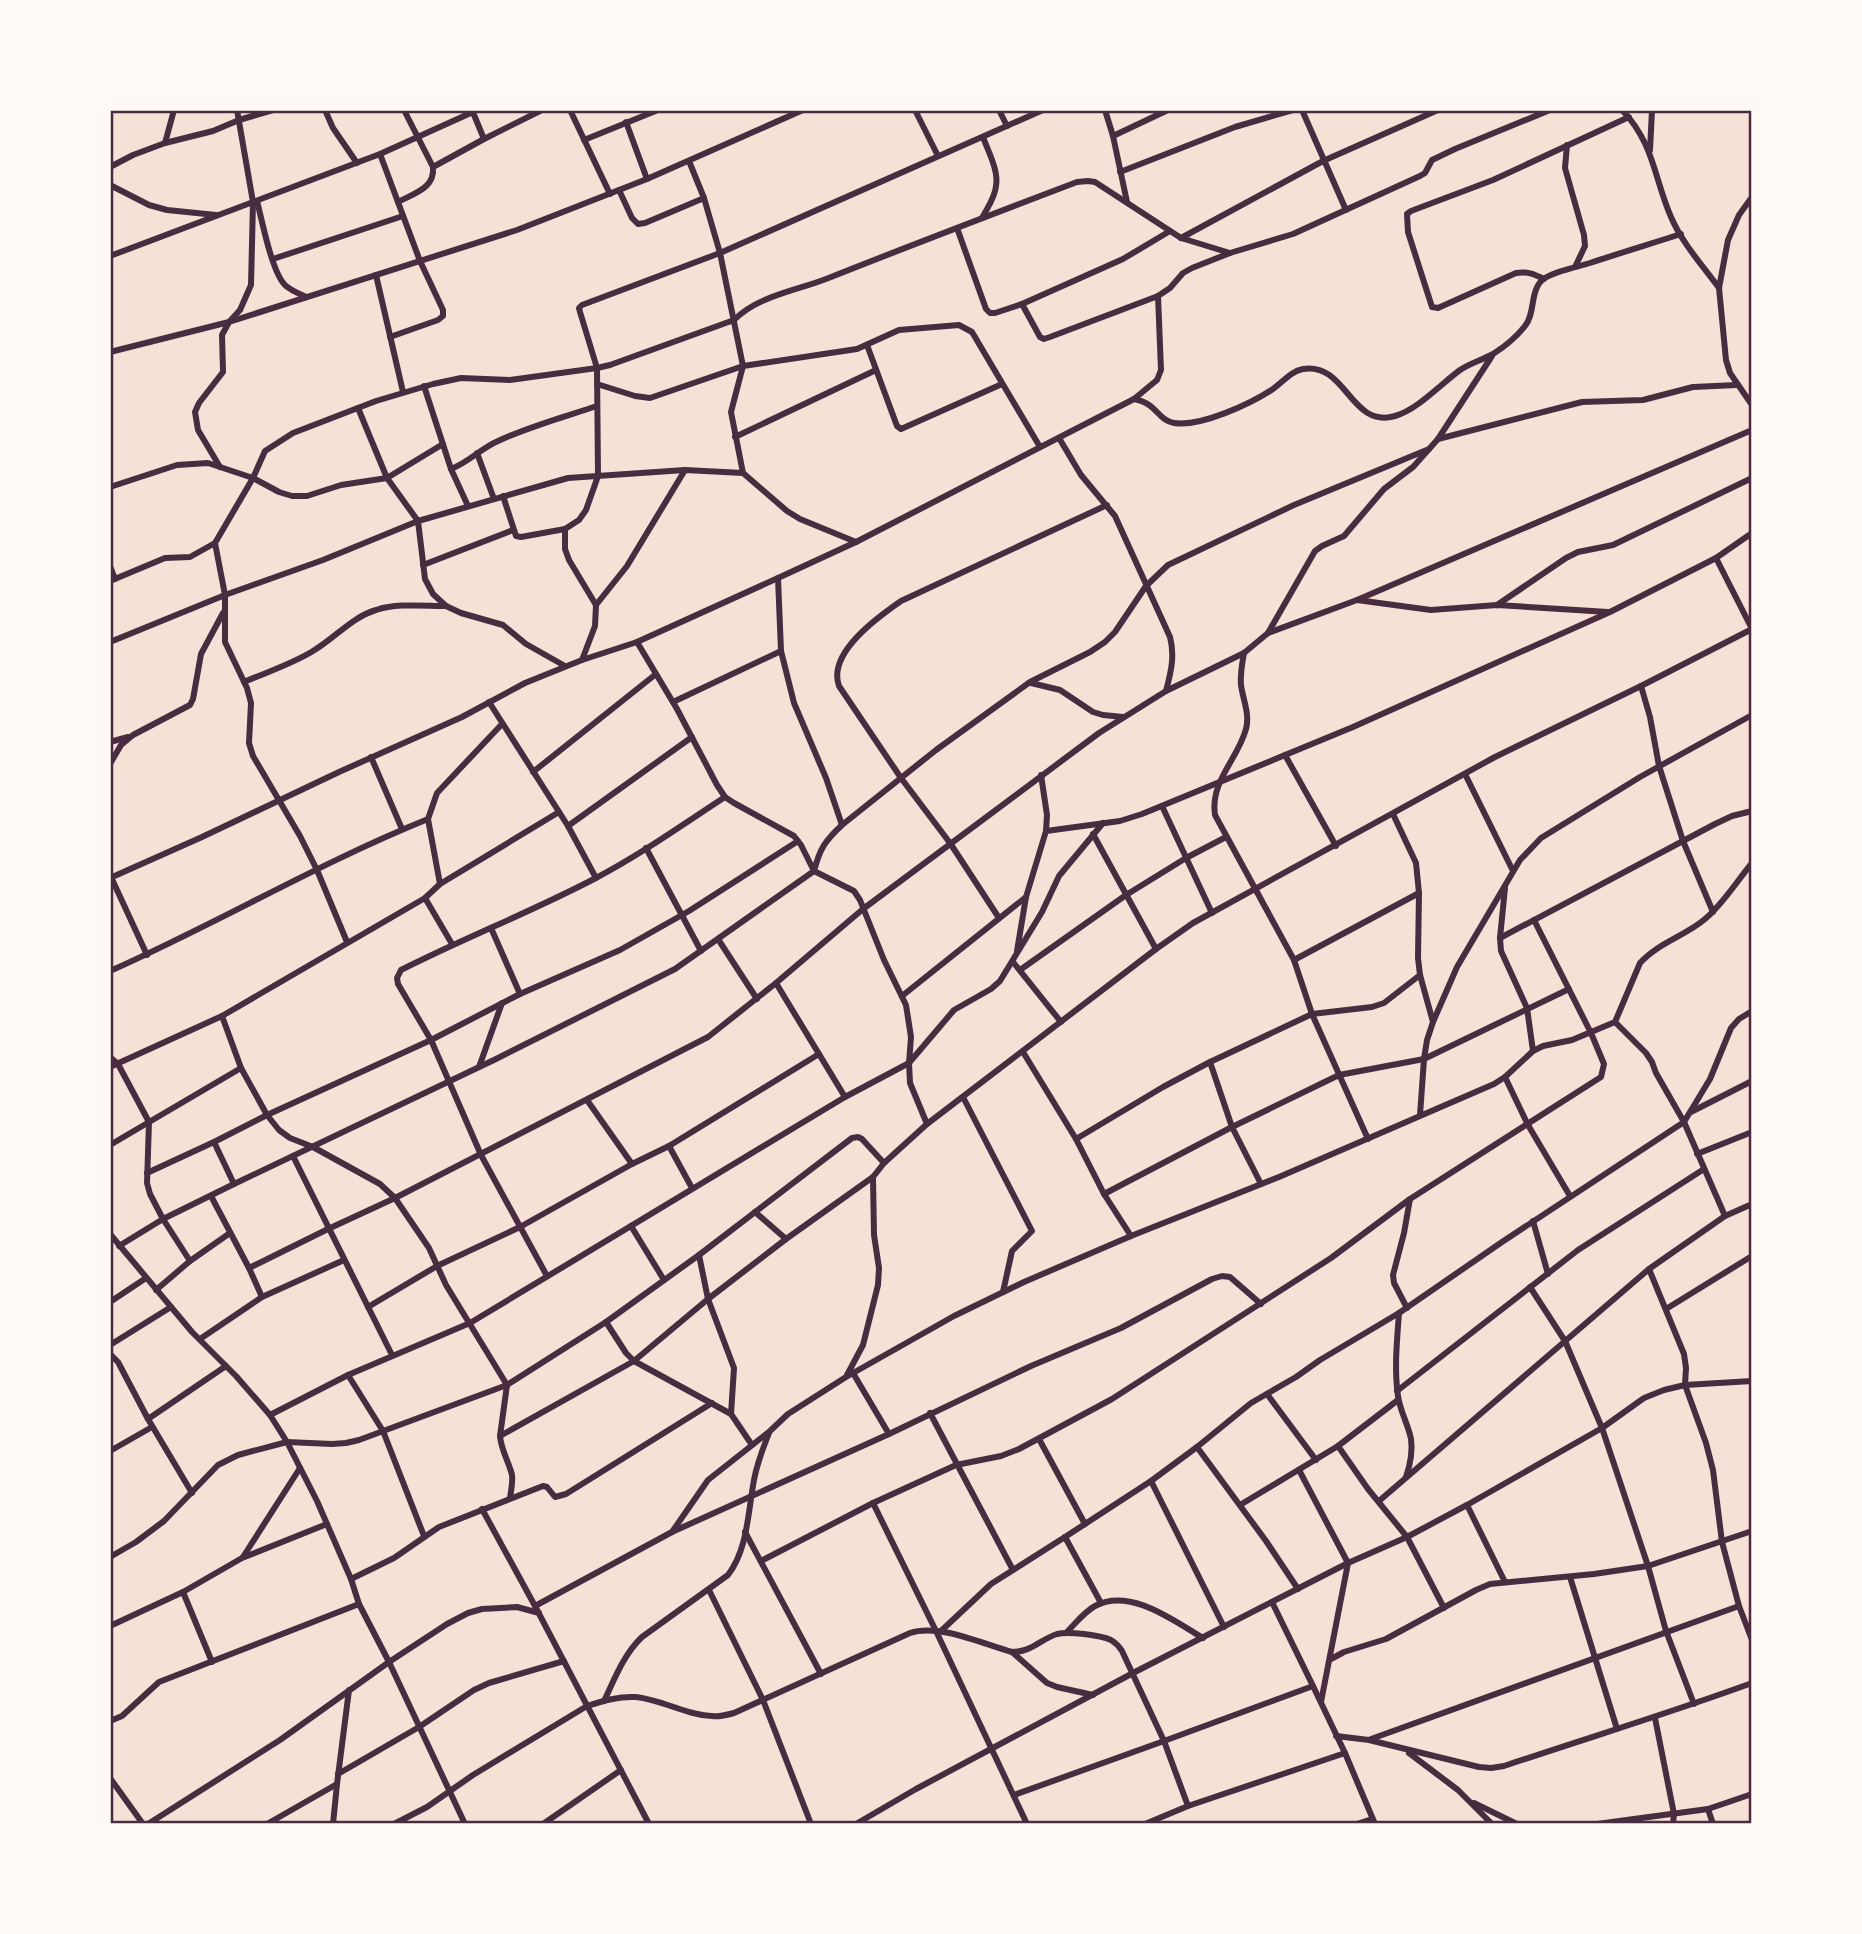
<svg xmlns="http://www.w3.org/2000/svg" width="1862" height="1934" font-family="Karla,sans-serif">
<rect width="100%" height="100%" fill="#f7e1d7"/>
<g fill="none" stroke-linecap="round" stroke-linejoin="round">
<g stroke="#4a2c40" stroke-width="6">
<path d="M325,110L333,128L357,163"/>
<path d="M472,110L484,139"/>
<path d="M570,110L610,194"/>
<path d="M915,110L938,156"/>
<path d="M999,110L1007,126"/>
<path d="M1105,110L1113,136L1127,202"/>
<path d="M1302,110L1346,210"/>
<path d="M1622,110C1654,143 1654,178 1671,217C1682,243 1703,266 1719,288"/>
<path d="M626,122L647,179"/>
<path d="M1113,136L1168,110"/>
<path d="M584,140L658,110"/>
<path d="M165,143L174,110"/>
<path d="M1567,145L1565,168L1584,235L1585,246L1575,267"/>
<path d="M1650,150L1652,110"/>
<path d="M380,154L420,261L443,310V316L438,320L390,337"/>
<path d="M689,161L704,198L720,253L743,366L731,412L743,473"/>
<path d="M110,167L133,155L165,143L213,131L239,120L273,110"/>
<path d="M433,167L484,139L542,110"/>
<path d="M1120,172L1235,127L1293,110"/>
<path d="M110,185L149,205L167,210L216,215"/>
<path d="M619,190L632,218L638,224L645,223L704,198"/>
<path d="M1752,197L1739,215L1728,240L1719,288L1726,360L1730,373L1752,405"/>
<path d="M257,201C262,220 272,274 286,286C292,291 300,294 306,297"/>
<path d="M398,202C415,193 435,188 433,167L404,110"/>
<path d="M982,218C987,208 995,198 996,186C999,171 988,151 983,137"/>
<path d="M957,228L986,309L990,313H995L1022,304L1123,259L1170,231"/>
<path d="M1181,238L1323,161L1438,110"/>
<path d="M110,256L380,154L473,112"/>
<path d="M273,259L403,216"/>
<path d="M376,275L403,392"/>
<path d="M1544,279C1534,274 1527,271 1516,273L1438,308L1432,307L1408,232L1407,214L1411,211L1493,180L1629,117"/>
<path d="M1022,304L1040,337L1044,339L1050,337L1158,296L1170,288L1183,273L1192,268L1230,253L1293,234L1420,176L1425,173L1432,160L1455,149L1550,110"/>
<path d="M867,345L897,426L901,429L1002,384"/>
<path d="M110,352L229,322L517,230L647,179L803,110"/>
<path d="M597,384L635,396L650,398L743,366L857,349L899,330L959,325L972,332L1040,447"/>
<path d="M424,386L451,469L468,506"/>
<path d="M1134,399C1139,400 1145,402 1149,405C1158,411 1162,421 1174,423C1201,427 1250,404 1273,389C1283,382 1291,371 1303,369C1347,362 1350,429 1395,416C1417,410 1441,384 1460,370C1470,363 1482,360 1493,354C1504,347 1517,336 1525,326C1536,313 1529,288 1545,278C1556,271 1577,267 1590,263C1620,253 1650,244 1681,234"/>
<path d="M358,408L387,478L418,521L425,579L433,594L446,606L461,613L503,625L526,644L565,666"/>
<path d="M735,437L876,370"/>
<path d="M1059,438L1081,475L1115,516L1170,637C1175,656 1171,672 1166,691"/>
<path d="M1438,439L1582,402L1643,400L1693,387L1737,385"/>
<path d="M477,453L494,499"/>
<path d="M220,467L198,430L195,412L199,403L223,372L222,335L229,322L240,310L251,285L253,202L237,110"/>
<path d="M451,469C469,462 480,449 498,441C530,426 564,417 597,406"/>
<path d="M110,487L177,465L208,463L253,478L279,492L292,496H307L341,485L387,478L443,444"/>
<path d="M503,496L516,536L521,537L565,529L579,520L586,510L598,476L597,368L580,312L579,308L582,305L720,253L1043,110"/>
<path d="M565,529V549L569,560L596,605L595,626L582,660"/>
<path d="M215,543L225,595V642L247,688L251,703L249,743L253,756L300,836L317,870L347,942"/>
<path d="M1716,558L1752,629"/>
<path d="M423,565L513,530"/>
<path d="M110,566L115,579"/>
<path d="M778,578L781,651L794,703L826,778L842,825"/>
<path d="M110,581L165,558L190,557L215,543L253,478L265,451L293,433L376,401L433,384L461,378L510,380L597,368L610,365L734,320C758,296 795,291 826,279C909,246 993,214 1077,182L1088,181L1095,182L1181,238L1230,253"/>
<path d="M1357,600L1431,610L1497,605L1608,612"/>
<path d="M596,605L627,566L685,470"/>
<path d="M1497,605L1566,558L1578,552L1613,545L1752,478"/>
<path d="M1268,633L1315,551L1322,546L1344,536L1384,489L1413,467L1438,439L1492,356"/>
<path d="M110,642L225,595L323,560L418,521L568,478L685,470L743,473L787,511L800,519L856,542"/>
<path d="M637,642L677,709L717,785L725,797L734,803L794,836L801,845L814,871L854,891L860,900L884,960L906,1005L911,1037L909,1063L910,1083L927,1124"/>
<path d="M1244,653C1242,664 1240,674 1241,685C1243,700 1250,714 1246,729C1238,759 1210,781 1215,815L1294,960L1312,1014L1368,1139"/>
<path d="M244,682C267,672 292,664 313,651C335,638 352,617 376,610C397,603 424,606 446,606"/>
<path d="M1031,683L1060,690L1093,712L1103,715L1123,717"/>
<path d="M1641,686L1650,717L1659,766L1683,841L1713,912"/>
<path d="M489,702L568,826L596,878"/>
<path d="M673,702L781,651"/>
<path d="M110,742L128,737"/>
<path d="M1285,755L1336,846"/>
<path d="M371,757L402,829"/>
<path d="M110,764L121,745L133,735L190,705L193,699L201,654L223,613"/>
<path d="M533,772L656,674"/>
<path d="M1465,774L1513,871"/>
<path d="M1162,806L1212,913"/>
<path d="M1393,814L1416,863L1419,893L1418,958L1420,975L1433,1022"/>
<path d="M568,826L692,737"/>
<path d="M1046,831L1120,821L1142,814L1353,727L1610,612L1716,558L1752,533"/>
<path d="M1093,834L1156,949"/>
<path d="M646,848L701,951"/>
<path d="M111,877L147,955"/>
<path d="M110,878L202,837L339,772L462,717L525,683L582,660L637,642L778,578L856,542L1134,399L1157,380L1161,370L1158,296"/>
<path d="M440,884L428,819L437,793L502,724"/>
<path d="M1505,888L1500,938L1501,951L1527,1008L1533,1051"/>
<path d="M425,898L452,944"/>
<path d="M999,918L950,843L901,778L839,686C827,653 878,617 901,601L1107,505"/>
<path d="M491,928L520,994"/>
<path d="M1500,938L1715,824L1732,816L1752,811"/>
<path d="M718,939L757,999"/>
<path d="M1017,951L1026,897L1046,831L1047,815L1041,775"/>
<path d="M1294,960L1419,893"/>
<path d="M1013,962L1061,1022"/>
<path d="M1020,970L1126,895L1186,858L1226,837"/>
<path d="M110,971C218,923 319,863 428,819"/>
<path d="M776,983L845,1097"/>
<path d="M902,996L1026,897"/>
<path d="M222,1016L241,1068L267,1115L279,1130L290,1138L313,1147L380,1184L395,1198L429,1248L446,1285L507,1385L500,1436C501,1450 509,1462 512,1475C513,1483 511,1490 510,1498"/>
<path d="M1615,1022L1646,1053L1652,1062L1656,1073L1684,1122L1725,1216"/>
<path d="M1023,1052L1076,1139L1104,1194L1131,1236"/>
<path d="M110,1057L118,1064L149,1122L147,1183L150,1194L163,1219L190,1261"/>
<path d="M1210,1062L1232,1127L1261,1184"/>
<path d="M110,1067L222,1016L425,898L440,884L559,812"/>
<path d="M479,1067L502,1003"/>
<path d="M1505,1077L1528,1125L1570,1196"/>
<path d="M963,1097L1032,1231L1012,1251L1003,1292"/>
<path d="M587,1100L632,1164"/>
<path d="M1691,1112L1752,1081"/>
<path d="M1420,1115L1424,1059L1427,1040L1433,1022L1457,967L1520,860L1541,838L1640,777L1752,715"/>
<path d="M1076,1139L1163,1087L1210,1062L1312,1014L1372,1007L1384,1003L1420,975"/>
<path d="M214,1142L234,1184"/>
<path d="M110,1145L241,1068"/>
<path d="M669,1146L692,1188"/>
<path d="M1697,1154L1752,1132"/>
<path d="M293,1156L392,1355"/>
<path d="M147,1173L214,1142L267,1115L431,1040L520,994L620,950L689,911L798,841"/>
<path d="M1104,1194L1232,1127L1339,1075L1424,1059L1569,989"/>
<path d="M211,1196L249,1268L262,1297"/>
<path d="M755,1212L786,1239"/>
<path d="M1533,1221L1548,1274"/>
<path d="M631,1226L664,1280"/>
<path d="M110,1234L192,1332L236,1376L270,1415L287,1442L317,1501L351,1579L359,1604L389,1662L465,1824"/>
<path d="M119,1246L163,1219L234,1184L496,1059L675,969L814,871C820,848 825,841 842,825L936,750L1030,682L1090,652L1105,642L1115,632L1146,586L1168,565L1294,505L1429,449"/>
<path d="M699,1255L708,1299L734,1368L731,1414"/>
<path d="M249,1268L328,1229L395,1198L708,1037L776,983L863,909L1099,733L1166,691L1244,653L1268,633L1357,600L1752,430"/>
<path d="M1649,1269L1684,1354L1686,1368L1685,1385L1706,1443L1713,1470L1722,1542L1739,1606L1752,1640"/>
<path d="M547,1276L481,1155L431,1040L398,984L397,978L401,970C464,938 531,912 594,879C640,855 682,825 725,797"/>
<path d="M1530,1287L1565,1341L1602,1428L1648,1566L1666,1631L1694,1704"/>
<path d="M156,1290L190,1261L230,1233"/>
<path d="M110,1302L146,1278"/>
<path d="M368,1307L437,1266L520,1227L632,1164L669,1146L819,1054"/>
<path d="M1407,1308L1394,1283L1393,1275L1404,1233L1410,1199"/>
<path d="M1666,1309L1752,1256"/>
<path d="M1399,1313C1397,1341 1394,1369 1398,1396C1400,1411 1408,1424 1411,1439C1413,1452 1410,1465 1406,1477"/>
<path d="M606,1322L626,1353L634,1361L731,1414L752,1445"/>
<path d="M200,1339L262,1297L344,1260"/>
<path d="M110,1345L171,1307"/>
<path d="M110,1354L118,1362L148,1419L192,1493"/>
<path d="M853,1373L889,1434"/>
<path d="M348,1375L383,1431L424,1536"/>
<path d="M847,1375L863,1345L878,1285L879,1268L874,1235L873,1177"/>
<path d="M1397,1391L1578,1250L1704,1169"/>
<path d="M1267,1394L1316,1460"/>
<path d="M930,1413L1013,1570"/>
<path d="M270,1415L348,1375L470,1323L845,1097L909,1063L954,1010L991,989L1000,981L1042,912L1059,876L1103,823"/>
<path d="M148,1419L226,1366"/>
<path d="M500,1436L634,1361L708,1299L786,1239L873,1177L884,1163L927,1124L1156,949L1193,923L1495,757L1641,686L1752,629"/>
<path d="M1039,1439L1085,1524"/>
<path d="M1338,1446L1368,1489L1407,1537L1444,1608"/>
<path d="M1197,1447L1266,1541L1298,1589"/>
<path d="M110,1451L152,1427"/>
<path d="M1299,1470L1348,1563L1321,1702"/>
<path d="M1151,1481L1224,1627"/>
<path d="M1379,1501L1649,1269L1725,1216L1752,1204"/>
<path d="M873,1503L936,1631L1027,1824"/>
<path d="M1240,1505L1338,1446L1398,1400"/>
<path d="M1467,1505L1505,1582"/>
<path d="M482,1509L535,1606L649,1824"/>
<path d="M672,1532L708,1480L770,1431L788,1414L846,1377L954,1316L1024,1282L1131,1236L1279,1177L1494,1084L1505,1077L1533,1051L1543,1046L1572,1040L1615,1022L1640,963C1658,943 1685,936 1705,919C1723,904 1737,881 1752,863"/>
<path d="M745,1532L821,1674"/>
<path d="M1065,1537L1101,1603"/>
<path d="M110,1557L136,1542L164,1521L218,1465L238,1455L287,1442L332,1444L346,1443L359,1440L507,1385L606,1322L699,1255L852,1138L858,1137L862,1139L884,1163"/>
<path d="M243,1557L300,1468"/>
<path d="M761,1561L873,1503L956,1465L1001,1456L1019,1449L1112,1399L1331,1258L1410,1199L1601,1077L1604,1064L1591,1033L1534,920"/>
<path d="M1570,1577L1617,1729"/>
<path d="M351,1579L394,1558L439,1527L543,1486L547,1487L555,1497L566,1494L712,1403"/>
<path d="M709,1590L763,1700L811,1824"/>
<path d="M183,1592L212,1662"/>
<path d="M1272,1602L1313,1686"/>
<path d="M535,1606L672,1532L889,1434L1031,1366L1121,1328L1212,1279L1222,1276L1230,1277L1261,1304"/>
<path d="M110,1626L183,1592L242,1558L327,1524"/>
<path d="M941,1631L991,1584L1065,1537L1151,1481L1197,1447L1251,1403L1296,1377L1320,1360L1399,1313L1502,1242L1684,1122L1710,1079L1731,1028L1739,1019L1752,1011"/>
<path d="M1066,1633C1075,1624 1084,1612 1095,1606C1130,1587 1174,1621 1203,1638"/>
<path d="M1012,1652L1047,1683L1057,1687L1093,1695"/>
<path d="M1331,1659L1344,1652L1386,1639L1476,1590L1490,1584L1594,1574L1648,1566L1752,1531"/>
<path d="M604,1701C615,1678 624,1654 642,1637L728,1575C748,1549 748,1511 754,1480C757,1463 763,1448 769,1433"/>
<path d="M1655,1718L1674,1814L1673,1824"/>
<path d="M110,1721L122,1716L159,1682L359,1604"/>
<path d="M1336,1736L1369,1740L1479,1767L1491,1768L1504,1766C1587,1738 1670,1713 1752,1683"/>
<path d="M1371,1739L1739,1606"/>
<path d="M1409,1753L1458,1790L1492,1824"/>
<path d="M338,1774L419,1727L474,1690L489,1683L564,1661"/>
<path d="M110,1778L143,1824"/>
<path d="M1014,1795L1164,1741L1188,1806"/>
<path d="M1474,1803L1517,1824"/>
<path d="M1708,1809L1713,1824"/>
<path d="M148,1824L280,1740L389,1662L447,1624L468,1613L482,1609L517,1607L539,1613"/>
<path d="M267,1824L337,1784"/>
<path d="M333,1824L337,1784L349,1690"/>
<path d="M394,1824L427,1807L473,1775L587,1706C603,1701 619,1696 636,1697C663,1700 686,1715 712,1716C719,1717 727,1715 734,1713L910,1633C938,1623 983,1644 1012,1652C1032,1652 1039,1640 1057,1634C1068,1631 1100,1635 1111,1640C1116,1643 1119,1646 1122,1651L1164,1741L1313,1686L1345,1753L1375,1824"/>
<path d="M543,1824L621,1770"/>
<path d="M856,1824L916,1789L1133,1673L1348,1563L1407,1537L1467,1505L1602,1428L1644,1398L1664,1390L1685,1385L1752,1381"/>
<path d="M1145,1824L1188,1806L1345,1753"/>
<path d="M1357,1824L1372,1819"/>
<path d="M1597,1824L1708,1809L1752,1794"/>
</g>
</g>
<rect width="1862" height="1934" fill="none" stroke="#fffaf5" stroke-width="224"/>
<rect x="112" y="112" width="1638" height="1710" fill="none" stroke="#4a2c40" stroke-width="2.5"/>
</svg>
